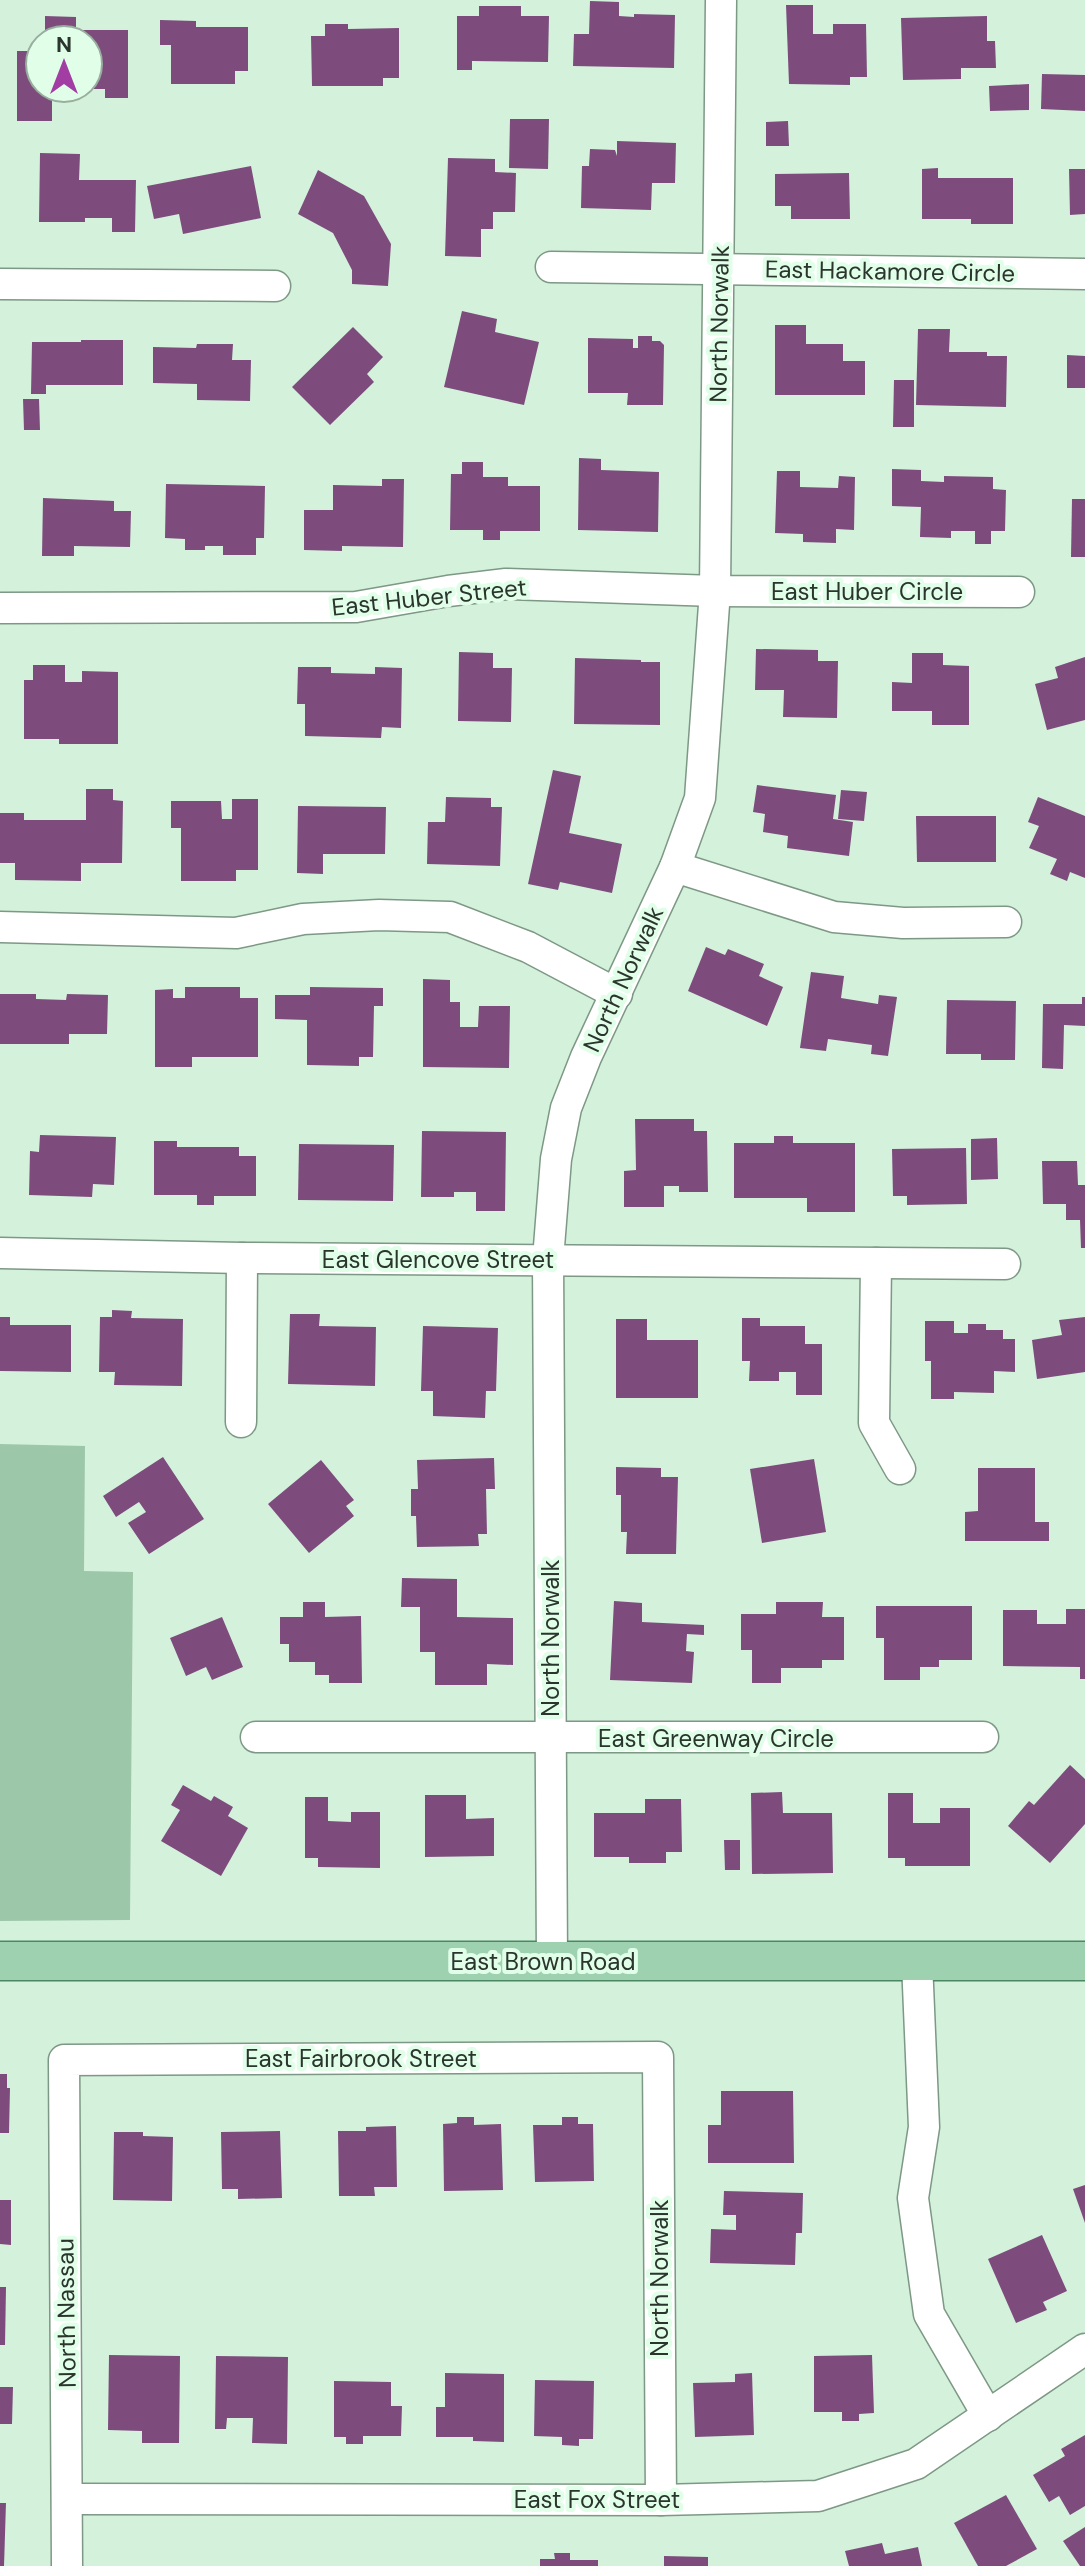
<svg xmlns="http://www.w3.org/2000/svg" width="1085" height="2566" font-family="'DM Sans',sans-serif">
<rect width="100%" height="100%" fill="#d4f1dc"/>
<path fill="#9dc7a9" d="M0,1444L85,1446L84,1571L133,1572L130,1920L0,1921Z"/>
<g fill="#7d4c7d">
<path d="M590,1L619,2V16L634,17V14L675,15L674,68L573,66L574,34H589Z"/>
<path d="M786,5H813V34H833V24H866L867,77H850V85L789,84Z"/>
<path d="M479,6H521V16H549L548,62L472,61V70H457V16H479Z"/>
<path d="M45,16L76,17V30H128V98H105V89H88V40H45Z"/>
<path d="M987,16V41H995L996,68H961V79L903,80L901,18Z"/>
<path d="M160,20L196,21V27H248V71H235V84H171V45H160Z"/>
<path d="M325,24H348V29L399,28V78H383V86H312L311,36H325Z"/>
<path d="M17,51H40V88H52V121H17Z"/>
<path d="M1042,74L1085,75V111L1041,109Z"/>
<path d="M1029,84V110L990,111L989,86Z"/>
<path d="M510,119H549L548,169L509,168Z"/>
<path d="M788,121L789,146H766V122Z"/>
<path d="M617,141L676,143L675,183H652L651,210L581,208L582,166H589L590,149L615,150L617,156Z"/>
<path d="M40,153L80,154L79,180H136L135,232H112V218H85V222H39Z"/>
<path d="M448,158L495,159V172L516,173L515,212H493V229H481V257L445,256Z"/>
<path d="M251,166L261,218L183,234L179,214L154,219L147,186Z"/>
<path d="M938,168V178H1013V224H971V219H922V169Z"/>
<path d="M1069,169H1085V214L1070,215Z"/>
<path d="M318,170L364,196L391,244L388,286L352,284V270L333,233L298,214Z"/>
<path d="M849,173L850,219H791V206H775V174Z"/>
<path d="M462,311L497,319L495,332L539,342L524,405L444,387Z"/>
<path d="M775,325H806V344H843V361H865V395H775Z"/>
<path d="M353,327L383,357L367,374L374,382L330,425L292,387Z"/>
<path d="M918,329H950L949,352H987V356H1007L1006,407L916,405Z"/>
<path d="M638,336H652V341H660L664,345L663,405H627L628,393H588V338L633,339V348H638Z"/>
<path d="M81,340H123V385H46V394H31L32,342H81Z"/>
<path d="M197,344H233L232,360H251L250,401L197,400V384L153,383V347L196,348Z"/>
<path d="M1067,355L1085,356V388H1067Z"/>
<path d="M894,380H914V427H893Z"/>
<path d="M23,399H39L40,430H24Z"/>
<path d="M579,458L601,459V470L659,472L658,532L578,530Z"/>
<path d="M462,462H483V477H508V486H540V531H500V540H483V530H450L451,474H462Z"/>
<path d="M892,469L921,470V481L944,482V476L993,477V489L1006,490L1005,531H991V544H975V531H951V538L920,537L921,507L892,506Z"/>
<path d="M777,471H800V487L838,488L839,476L855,477L854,530L836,529V543L803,542V534L775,533Z"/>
<path d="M382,479H404L403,547L342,546V551L304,550V510H333V485L382,486Z"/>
<path d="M166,484L265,486L264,538H256V555H223V546H205V550H185V539L165,538Z"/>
<path d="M43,498L114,501V511H131L130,547L74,546V556H42Z"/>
<path d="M1072,499H1085V557H1071Z"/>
<path d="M756,649L818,650V661H838L837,718L783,717L784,690H755Z"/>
<path d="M459,652L493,653V668H512L511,722L458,721Z"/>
<path d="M912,653H943V665L969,666V725H932V711H892V682L912,683Z"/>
<path d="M1085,657V720L1047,730L1035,684L1058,678L1055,667Z"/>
<path d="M575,658L641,660V662H660V725L574,724Z"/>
<path d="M33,665H65V682H82V671L118,672V744H59V739H24V680H33Z"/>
<path d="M298,667H331V673L375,674V667L402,668L401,728L382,727L381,738L305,736V704H297Z"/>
<path d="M553,770L581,776L569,833L622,844L612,893L560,882L558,890L528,884Z"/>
<path d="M757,785L836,795L833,819L853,822L849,856L787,848L788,836L763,832L765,814L753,812Z"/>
<path d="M86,789H113V800L123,801L122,863H81V881L15,880V863H0V813H24V820H86Z"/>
<path d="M841,790L867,792L864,821L838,819Z"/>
<path d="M446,797L491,798V807H502L500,866L427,864L428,822H445Z"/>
<path d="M1038,797L1085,816V878L1070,872L1067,881L1050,874L1057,859L1029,848L1039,826L1028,822Z"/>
<path d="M232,799H258V870H236V881H181V828H171V801H221L222,819H232Z"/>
<path d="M298,806L386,807L385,854H323V874L297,873Z"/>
<path d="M916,816H996V862H917Z"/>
<path d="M706,947L725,955L728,949L764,964L759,976L783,987L767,1026L688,991Z"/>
<path d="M811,972L844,976L841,998L878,1004L879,995L897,997L888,1056L871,1054L872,1045L828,1039L826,1051L800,1048Z"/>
<path d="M423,979L450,980V1002H460V1027H478L479,1006H510L509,1068L423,1067Z"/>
<path d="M185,987H240V998H258V1057H192V1067H155V990L173,989V998H185Z"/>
<path d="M310,987L383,988V1006H374L373,1057H359V1066L307,1065V1020L275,1019V995H310Z"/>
<path d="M0,994H36V999L66,1000L67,994L108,995L107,1034H69V1044H0Z"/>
<path d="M1082,997H1085V1026L1064,1025L1063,1069L1042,1068L1043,1004H1082Z"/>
<path d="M947,1000L1016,1001L1015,1060H981V1054H946Z"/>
<path d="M635,1119H694V1131H707L708,1192H679V1186H664V1207H624V1171L636,1170Z"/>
<path d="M422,1131L506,1132L505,1211H476V1192H454V1197H421Z"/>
<path d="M40,1135L116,1137L114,1185L93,1184L92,1197L29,1195L30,1151L39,1152Z"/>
<path d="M774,1136H793V1143H855V1212H807V1198H734V1143H774Z"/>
<path d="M997,1138L998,1179L971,1180V1139Z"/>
<path d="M154,1141H177V1147H239V1156H256V1196H214V1205H197V1195H154Z"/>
<path d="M299,1144L394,1145L393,1201L298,1200Z"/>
<path d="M966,1148L967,1204L907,1205V1196H893L892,1149Z"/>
<path d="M1042,1161H1077L1078,1185H1085V1248H1081L1080,1220H1066V1204H1043Z"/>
<path d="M112,1310L132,1311L131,1318L183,1319L182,1386L114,1385L115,1372H99L100,1317H112Z"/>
<path d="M290,1314H320L319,1326L376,1327L375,1386L288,1384Z"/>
<path d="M0,1317H10V1325H71V1372L0,1371Z"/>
<path d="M1085,1317V1372L1037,1379L1032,1340L1062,1335L1059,1320Z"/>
<path d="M742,1318H760V1326H805V1344H822V1395H796V1372H779V1381H749L750,1361H742Z"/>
<path d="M616,1319H647V1340H698V1398H616Z"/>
<path d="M925,1321H954V1333H968V1324H986V1330H1003V1339H1015V1372L994,1371V1393L954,1392V1399H931V1361H925Z"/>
<path d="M423,1326L498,1328L496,1391H486L485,1418L433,1416V1391H421Z"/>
<path d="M163,1457L204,1519L149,1554L128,1523L146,1512L139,1502L116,1517L103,1496Z"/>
<path d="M494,1458L495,1489H486L487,1534H478L479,1546L417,1547L416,1516H411V1489H418L417,1460Z"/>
<path d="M814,1459L826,1532L762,1543L750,1469Z"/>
<path d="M321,1460L354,1500L346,1506L354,1516L309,1553L268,1504Z"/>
<path d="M616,1467L661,1468V1477H678L676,1554H626L627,1532H621V1495H616Z"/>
<path d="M978,1468H1035V1522H1049V1541H965V1512L978,1511Z"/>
<path d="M402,1578L457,1579V1617L513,1618V1665L487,1664V1685H435V1652H420V1607H401Z"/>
<path d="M614,1601L642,1603V1622L704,1625V1635L687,1634L686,1651L694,1652L692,1683L610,1680Z"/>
<path d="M303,1602H325V1617L361,1616L362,1683H329V1675H315V1662H289V1644H280V1617H303Z"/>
<path d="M776,1602H823L822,1617H844V1660H822V1668H781V1683H752V1650H741V1614H776Z"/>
<path d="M876,1606H972V1660H939V1667H920V1680H884V1638H876Z"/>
<path d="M1066,1609H1085V1679H1080V1667L1003,1666V1610H1037V1624H1066Z"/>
<path d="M222,1617L243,1667L212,1680L206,1667L186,1676L170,1638Z"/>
<path d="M1070,1765L1085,1779V1824L1050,1863L1008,1826L1029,1801L1034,1805Z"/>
<path d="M183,1785L211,1801L214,1796L233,1807L228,1816L248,1828L221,1876L161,1841L180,1810L171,1805Z"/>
<path d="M782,1792L783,1813H832L833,1873L752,1874L751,1793Z"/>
<path d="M888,1793H913V1823H940V1808H970V1866H905V1858H888Z"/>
<path d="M425,1795H466V1819L494,1818V1856L425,1857Z"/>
<path d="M305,1797H328V1821L351,1822V1812H380V1868L318,1867V1858H305Z"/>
<path d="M645,1799H681L682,1852H666V1863H629V1857H594V1813H645Z"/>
<path d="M724,1840H740V1870H725Z"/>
<path d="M0,2074H7V2088H10L9,2133H0Z"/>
<path d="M721,2091H793L794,2163H708V2125H721Z"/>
<path d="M457,2117H474V2125L501,2124L503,2190L444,2191L443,2124L457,2123Z"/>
<path d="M562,2117H578V2124H593L594,2181L535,2182L533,2125H562Z"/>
<path d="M396,2126L397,2187H374L375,2196H339L338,2131H366V2127Z"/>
<path d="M280,2131L282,2198L238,2199V2189H222L221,2132Z"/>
<path d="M114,2132H143V2136L173,2137L172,2201L113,2200Z"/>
<path d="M1085,2185V2223L1073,2189Z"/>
<path d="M724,2191L803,2193L802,2233H796L795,2265L710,2263L711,2229L736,2230V2215H723Z"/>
<path d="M0,2200H11V2245L0,2244Z"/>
<path d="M1042,2235L1067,2291L1043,2302L1047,2310L1016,2323L988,2259Z"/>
<path d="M0,2287H6L5,2345H0Z"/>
<path d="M109,2355L180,2356L179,2443H142V2431L108,2430Z"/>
<path d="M872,2355L874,2413L859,2414V2421H842V2412H814V2356Z"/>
<path d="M216,2356L288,2357L287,2444L252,2443L253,2418H227L226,2429H215Z"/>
<path d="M445,2373L504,2374V2442L473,2441V2437H436V2407H445Z"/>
<path d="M752,2373L754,2435L695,2437L693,2383L735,2382V2374Z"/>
<path d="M535,2380L594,2381L593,2439H579V2446L562,2445V2437L534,2436Z"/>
<path d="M334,2381L391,2382V2406H402L401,2436H363V2444H346V2437H334Z"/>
<path d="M0,2387H13L12,2424H0Z"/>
<path d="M1085,2435V2506L1070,2515L1059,2496L1049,2502L1033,2475L1065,2456L1061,2449Z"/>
<path d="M1006,2495L1037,2549L1006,2566H978L954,2523Z"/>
<path d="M0,2503H6L4,2566H0Z"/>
<path d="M1085,2527V2566H1080L1063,2541Z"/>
<path d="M882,2543L885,2554L918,2547L922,2566H849L845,2551Z"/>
<path d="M554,2553H570V2560H598V2566H540V2559H555Z"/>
<path d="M664,2556L708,2557V2566H664Z"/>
</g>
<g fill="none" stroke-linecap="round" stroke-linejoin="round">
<g stroke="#7d9884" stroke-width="33">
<g id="minor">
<path d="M551,267L1085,274"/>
<path d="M0,284L275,286"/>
<path d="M0,608L356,607L448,591L506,584L715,591L1019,592"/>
<path d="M675,867L834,917L903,923L1006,922"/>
<path d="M0,927L236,933L303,919L379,915L450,917L528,947L617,994"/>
<path d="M0,1253L242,1258L1005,1264"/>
<path d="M876,1263L874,1423L900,1469"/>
<path d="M241,1422L242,1258"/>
<path d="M256,1737H983"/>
<path d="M552,1961L548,1259L556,1159L566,1108L586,1057L675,867L700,798L715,591L721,0"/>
<path d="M917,1962L924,2127L913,2198L929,2314L988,2416"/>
<path d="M68,2499L661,2500L818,2496L916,2464L1085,2349"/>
<path d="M67,2566L64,2060L658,2057L661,2500"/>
</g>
</g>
<g stroke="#4b8760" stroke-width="41">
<path id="major" d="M0,1961H1085"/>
</g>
<use href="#minor" stroke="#fff" stroke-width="30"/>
<use href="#major" stroke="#9ed1b0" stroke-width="38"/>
</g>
<g text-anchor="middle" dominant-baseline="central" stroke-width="8" stroke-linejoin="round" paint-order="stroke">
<g font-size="24" fill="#2a352d" stroke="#e1fee9">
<text transform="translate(890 271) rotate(1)">East Hackamore Circle</text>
<text transform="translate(719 324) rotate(-89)">North Norwalk</text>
<text x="867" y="591">East Huber Circle</text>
<text transform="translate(429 597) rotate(-6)">East Huber Street</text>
<text transform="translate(623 979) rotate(-65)">North Norwalk</text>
<text x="438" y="1259">East Glencove Street</text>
<text transform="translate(550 1638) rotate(-90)">North Norwalk</text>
<text x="716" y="1738">East Greenway Circle</text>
<text x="543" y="1961">East Brown Road</text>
<text x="361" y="2058">East Fairbrook Street</text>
<text transform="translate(659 2278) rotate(-90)">North Norwalk</text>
<text transform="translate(66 2313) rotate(-91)">North Nassau</text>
<text x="597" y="2499">East Fox Street</text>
</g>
</g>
<g transform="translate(64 64)"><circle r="38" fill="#e1fee9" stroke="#98ae9e" stroke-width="2"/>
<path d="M0-6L14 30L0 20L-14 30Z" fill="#a13da3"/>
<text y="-12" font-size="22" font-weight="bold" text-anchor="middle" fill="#2a352d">N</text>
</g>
</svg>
